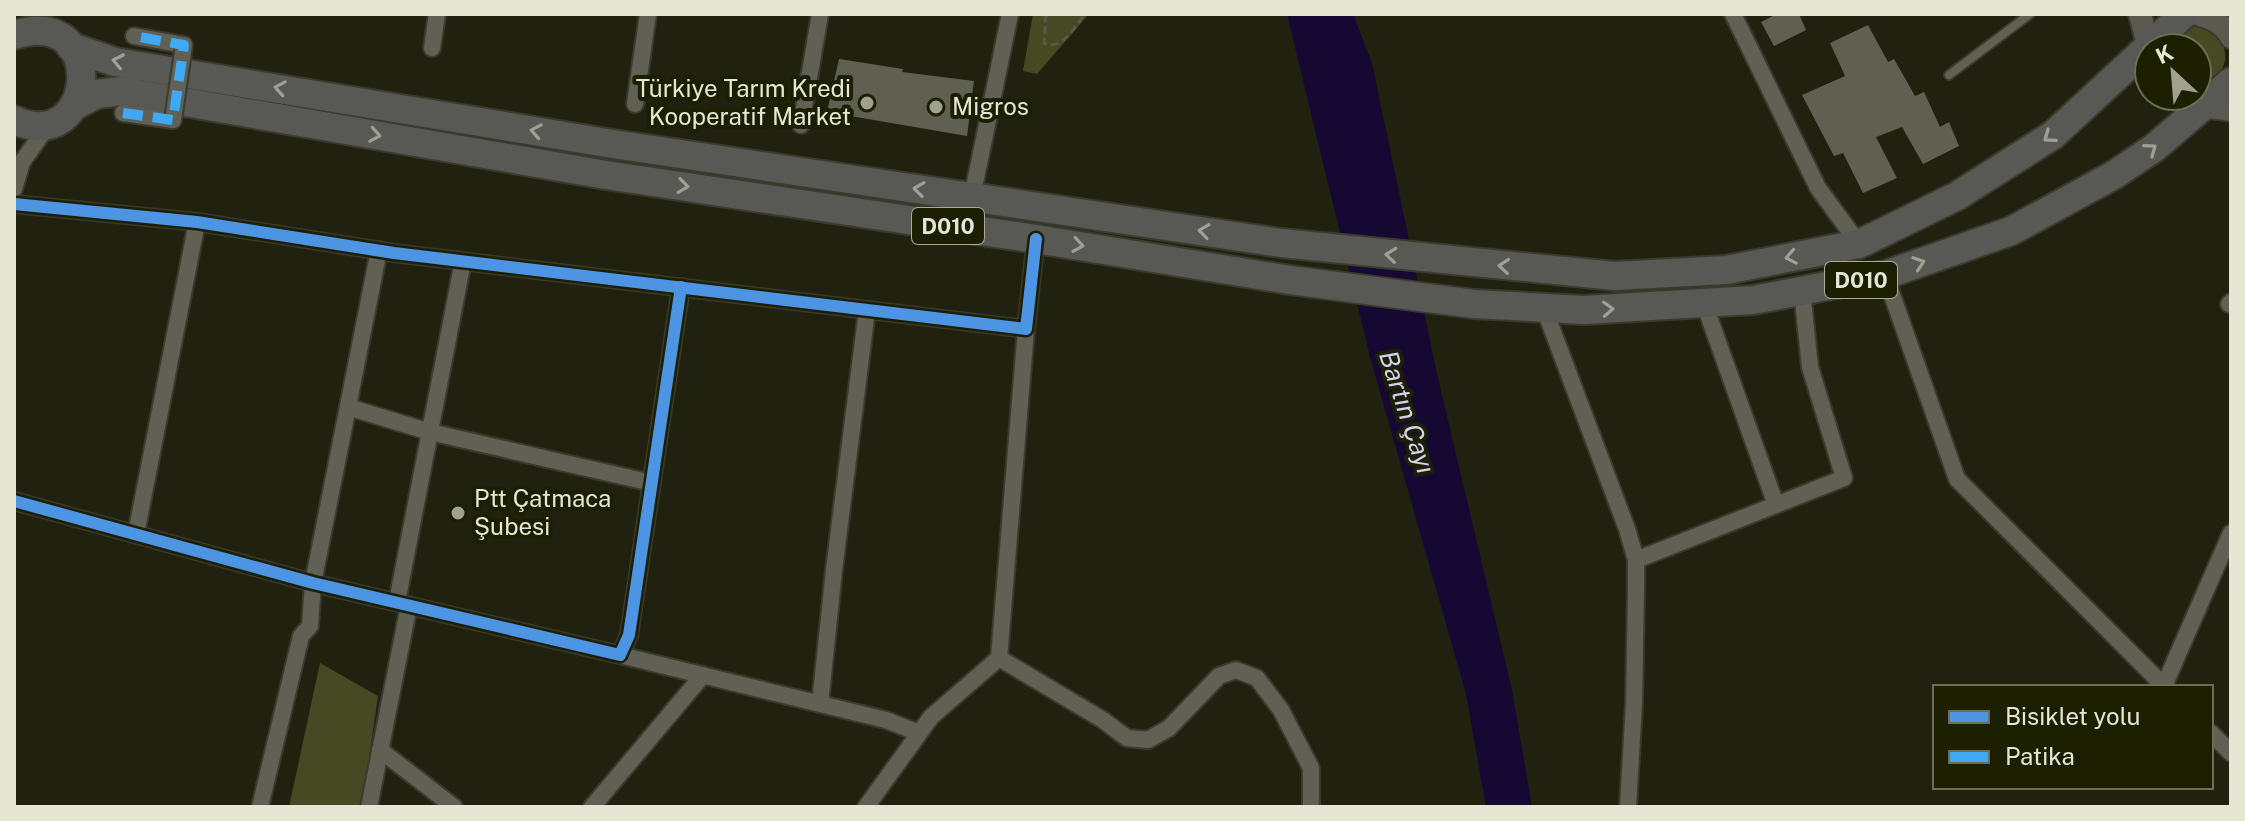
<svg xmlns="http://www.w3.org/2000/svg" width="2245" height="821" font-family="'Public Sans',sans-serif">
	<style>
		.green { fill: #464921 }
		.water { fill: #150832 }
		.building { fill: #5f6051 }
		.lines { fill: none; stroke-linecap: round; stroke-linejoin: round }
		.lane-casing { stroke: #3a3b2e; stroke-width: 12 }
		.street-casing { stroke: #3a3b2e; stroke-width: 20 }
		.secondary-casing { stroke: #3a3b2e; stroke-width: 26 }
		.highway-casing { stroke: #3a3b2e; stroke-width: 32 }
		.path { stroke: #57584b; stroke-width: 3; stroke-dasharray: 8 4; stroke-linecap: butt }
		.lane { stroke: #606154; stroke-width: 8 }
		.street { stroke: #606154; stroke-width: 16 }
		.secondary { stroke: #5a5a51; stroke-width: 22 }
		.highway { stroke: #585854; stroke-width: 28 }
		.street-bridge-casing { stroke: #3a3b2e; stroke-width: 20; stroke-linecap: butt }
		.street-bridge { stroke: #606154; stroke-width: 16 }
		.quiet { stroke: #3fa9f5; stroke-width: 10; stroke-dasharray: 20 10; stroke-linecap: butt }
		.cycleway-casing { stroke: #1d1f01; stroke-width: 17 }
		.cycleway { stroke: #4d94e3; stroke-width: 12 }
		.oneway { stroke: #9ea094 }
		.poi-dot { fill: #a0a28f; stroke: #1d1f01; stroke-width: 3 }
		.labels { text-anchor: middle; stroke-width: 8; stroke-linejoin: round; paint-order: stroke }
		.shield { fill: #1d1f01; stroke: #a9ab95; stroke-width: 2 }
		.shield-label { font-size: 22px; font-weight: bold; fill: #e5e7d4 }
		.poi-label { font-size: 24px; fill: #e5e7d4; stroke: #1d1f01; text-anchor: start }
		.water-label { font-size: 26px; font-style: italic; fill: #d4d1f3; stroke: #1d1f01 }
	</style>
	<rect width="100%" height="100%" fill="#212110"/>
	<g class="green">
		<polygon points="1033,14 1089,14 1037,74 1023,71"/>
		<path d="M 2195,27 C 2234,31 2236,80 2197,84 L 2197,48 L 2170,48 C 2174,37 2184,30 2195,27 Z"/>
		<polygon points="320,663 378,696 362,807 289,807"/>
	</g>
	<polygon class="water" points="1287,14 1353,14 1372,63 1437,374 1512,690 1532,807 1486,807 1466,694 1370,357"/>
	<g class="building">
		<polygon points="1777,14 1799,14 1806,30 1774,46 1761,22"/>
		<polygon points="1868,25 1888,62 1894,59 1915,96 1924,92 1940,127 1949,122 1959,146 1923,164 1902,127 1876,137 1897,178 1863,193 1843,153 1834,156 1802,95 1845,76 1830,43"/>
		<polygon points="839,59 903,69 902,72 974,81 967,136 827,112"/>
	</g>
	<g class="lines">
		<defs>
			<polyline id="lane" points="1949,75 2030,14"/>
			<g id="street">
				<polyline points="1733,14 1818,188 1859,244"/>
				<polyline points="134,36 184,45"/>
				<polyline points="432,48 437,14"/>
				<polyline points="635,104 648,14"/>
				<polyline points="123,113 173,120"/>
				<polyline points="801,125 820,14"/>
				<polyline points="14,189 22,162 49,124"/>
				<polyline points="972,197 1010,14"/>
				<polyline points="14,204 197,222 394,253 1026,329 1036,239"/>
				<polyline points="1885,275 1957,479 2165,687"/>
				<polyline points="1704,303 1776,505"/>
				<polyline points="2229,304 2231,302"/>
				<polyline points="1544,308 1627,529 1636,560 1636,588 1634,703 1628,807"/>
				<polyline points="348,407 430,432 652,483"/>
				<polyline points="14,501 313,583 620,655 629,635 681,287"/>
				<polyline points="136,534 197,222"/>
				<polyline points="1636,560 1844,478 1810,367 1802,291"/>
				<polyline points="397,602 463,261"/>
				<polyline points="620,655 886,720 919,733"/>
				<polyline points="999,658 1103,720 1127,738 1148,740 1169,728 1219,676 1236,670 1257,678 1281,710 1311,768 1311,807"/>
				<polyline points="2164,686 2231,533"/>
				<polyline points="820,704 834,570 867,310"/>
				<polyline points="2211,733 2231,753"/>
				<polyline points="380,750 454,807"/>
				<polyline points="260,807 301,636 310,626 313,583 379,250"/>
				<polyline points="369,807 409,605"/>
				<polyline points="592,807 703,675"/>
				<polyline points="866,807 931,717 999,658 1026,329"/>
			</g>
			<g id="secondary">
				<polyline points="2140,14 2149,49"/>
				<path d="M 2197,14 C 2211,18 2224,23 2231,37"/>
				<polyline points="2185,96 2204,106 2231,110"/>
			</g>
			<g id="highway">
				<path d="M 14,35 C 110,4 97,158 14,120"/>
				<polyline points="71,47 115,62 613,144 1281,243 1615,276 1726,270 1859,244 1957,196 2053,135 2184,14"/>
				<polyline points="74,106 97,94 121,91 606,175 1036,239 1290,280 1474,304 1584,310 1753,300 1885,275 2011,231 2114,175 2154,148 2231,82"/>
			</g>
		</defs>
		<use href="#lane" class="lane-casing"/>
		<use href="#street" class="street-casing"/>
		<use href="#secondary" class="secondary-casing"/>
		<use href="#highway" class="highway-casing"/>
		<path class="path" d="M 1046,14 L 1044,43 C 1063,51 1074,27 1085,14"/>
		<use href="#lane" class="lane"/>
		<use href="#street" class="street"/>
		<use href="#secondary" class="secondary"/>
		<use href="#highway" class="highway"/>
		<defs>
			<polyline id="street-bridge" points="173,120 184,45"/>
		</defs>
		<use href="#street-bridge" class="street-bridge-casing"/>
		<use href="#street-bridge" class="street-bridge"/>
		<polyline class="quiet" points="123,113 173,120 184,45 134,36"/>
		<defs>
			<g id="cycleway">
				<polyline points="14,204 197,222 394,253 1026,329 1036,239"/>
				<polyline points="14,501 313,583 620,655 629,635 681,287"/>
			</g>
		</defs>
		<use href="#cycleway" class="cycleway-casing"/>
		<use href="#cycleway" class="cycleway"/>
	</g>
	<defs><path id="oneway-chevron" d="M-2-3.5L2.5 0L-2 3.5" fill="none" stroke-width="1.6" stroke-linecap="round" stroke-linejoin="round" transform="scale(2)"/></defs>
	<g class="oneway">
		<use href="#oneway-chevron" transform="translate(118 61) rotate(-168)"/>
		<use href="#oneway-chevron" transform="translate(280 88) rotate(-170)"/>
		<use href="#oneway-chevron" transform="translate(536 131) rotate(-170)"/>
		<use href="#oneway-chevron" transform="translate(375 135) rotate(10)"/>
		<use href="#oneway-chevron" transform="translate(2049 137) rotate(144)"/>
		<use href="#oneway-chevron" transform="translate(2151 149) rotate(-36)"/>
		<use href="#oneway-chevron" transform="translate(683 186) rotate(8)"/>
		<use href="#oneway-chevron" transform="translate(919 189) rotate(-172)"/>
		<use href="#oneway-chevron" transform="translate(1204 231) rotate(-172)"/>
		<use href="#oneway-chevron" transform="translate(1078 245) rotate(9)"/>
		<use href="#oneway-chevron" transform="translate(1391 255) rotate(-174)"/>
		<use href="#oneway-chevron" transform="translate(1791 257) rotate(169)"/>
		<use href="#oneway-chevron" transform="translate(1919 263) rotate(-19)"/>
		<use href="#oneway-chevron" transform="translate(1504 266) rotate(-175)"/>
		<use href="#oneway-chevron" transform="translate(1608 309) rotate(-3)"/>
	</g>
	<g class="poi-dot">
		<circle cx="867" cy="103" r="8"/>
		<circle cx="936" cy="107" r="8"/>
		<circle cx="458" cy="513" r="8"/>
	</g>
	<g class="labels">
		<g class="shield">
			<rect x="912" y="208" width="72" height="36" rx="6"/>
			<rect x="1825" y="262" width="72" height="36" rx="6"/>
		</g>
		<g class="shield-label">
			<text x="948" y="234">D010</text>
			<text x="1861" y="288">D010</text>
		</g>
		<g class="poi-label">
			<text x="851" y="97" text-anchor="end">Türkiye Tarım Kredi<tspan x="851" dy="28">Kooperatif Market</tspan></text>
			<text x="952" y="115">Migros</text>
			<text x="474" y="507">Ptt Çatmaca<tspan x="474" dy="28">Şubesi</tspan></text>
		</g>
		<g class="water-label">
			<text transform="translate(1407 412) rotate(72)" y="9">Bartın Çayı</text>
		</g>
	</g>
	<rect width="2245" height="821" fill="none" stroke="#e5e7d4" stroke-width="32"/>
	<rect x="1933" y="685" width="280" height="104" fill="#1d1f01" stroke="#6d6f55" stroke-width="2"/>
	<rect x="1949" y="711" width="40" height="12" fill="#4d94e3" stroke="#6d6f55" stroke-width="2"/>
	<text x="2005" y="725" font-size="24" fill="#e5e7d4">Bisiklet yolu</text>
	<rect x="1949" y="751" width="40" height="12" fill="#3fa9f5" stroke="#6d6f55" stroke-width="2"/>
	<text x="2005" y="765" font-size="24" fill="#e5e7d4">Patika</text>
	<g transform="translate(2173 72) rotate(334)"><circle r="38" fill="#1d1f01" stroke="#6d6f55" stroke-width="2"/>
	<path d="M0-6L14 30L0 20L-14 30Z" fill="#a0a28f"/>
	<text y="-12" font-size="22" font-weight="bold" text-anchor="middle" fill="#e5e7d4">K</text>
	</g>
</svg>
